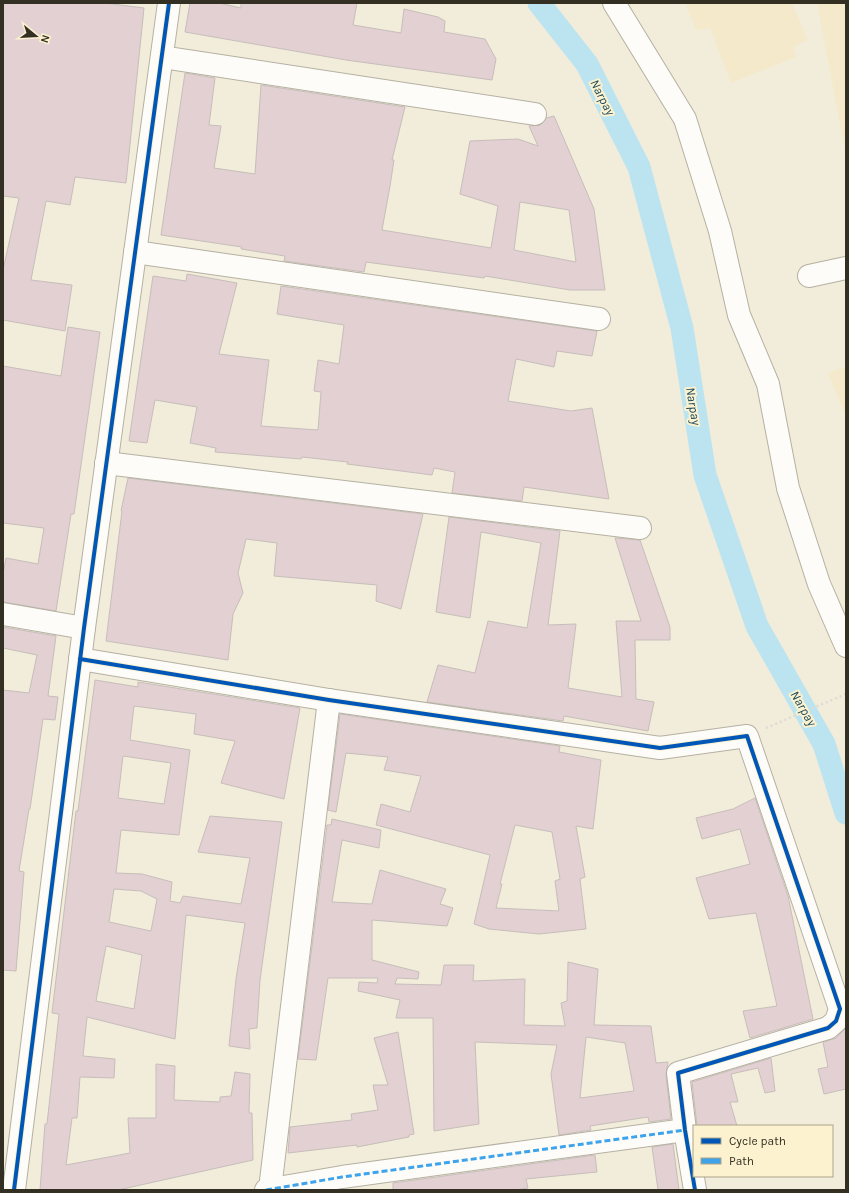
<svg xmlns="http://www.w3.org/2000/svg" width="849" height="1193" font-family="Karla,sans-serif">
	<style>
		.built { fill: #f4eacb }
		.lines { fill: none; stroke-linecap: round; stroke-linejoin: round }
		.canal { stroke: #bbe4f0; stroke-width: 23 }
		.building { fill: #e2d0d3; stroke: #c7beba; fill-rule: evenodd }
		.minor-casing { stroke: #b5b1a2; stroke-width: 24 }
		.path { stroke: #dddbd5; stroke-width: 2.5; stroke-dasharray: 2 3; stroke-linecap: butt }
		.minor { stroke: #fdfcf9; stroke-width: 22 }
		.quiet { stroke: #3ea3ea; stroke-width: 3; stroke-dasharray: 6 3; stroke-linecap: butt }
		.cycleway-casing { stroke: #fcf2cf; stroke-width: 6 }
		.cycleway { stroke: #0057b8; stroke-width: 4 }
		.labels { text-anchor: middle; stroke-width: 4; stroke-linejoin: round; paint-order: stroke }
		.water-label { font-size: 13px; font-style: italic; fill: #1c4b5d; stroke: #fcf2cf }
	</style>
	<rect width="100%" height="100%" fill="#f2ecda"/>
	<g class="built">
		<polygon points="685,3 792,3 808,40 793,47 796,57 731,83 710,28 696,30"/>
		<polygon points="817,3 846,3 846,150 845,150"/>
		<polygon points="846,366 846,411 844,412 828,373"/>
	</g>
	<g class="lines">
		<polyline class="canal" points="539,3 587,64 639,167 682,328 705,475 757,626 824,744 846,813"/>
	</g>
	<g class="building">
		<polygon points="3,3 105,3 144,8 126,183 75,177 70,205 46,201 31,280 72,285 65,331 3,320 3,270 19,198 3,196"/>
		<polygon points="190,3 219,3 241,8 241,3 357,3 353,25 401,33 404,9 438,17 445,21 444,32 485,39 496,59 492,80 346,60 185,32"/>
		<path d="M 185,73 L 215,78 L 209,125 L 221,126 L 214,168 L 255,174 L 261,85 L 405,107 L 392,160 L 394,160 L 390,186 L 382,230 L 491,248 L 498,206 L 460,194 L 470,141 L 518,139 L 538,146 L 529,126 L 540,125 L 546,118 L 554,116 L 594,209 L 605,290 L 570,290 L 485,276 L 484,278 L 366,262 L 364,272 L 284,261 L 285,256 L 241,249 L 242,247 L 161,235 ZM 520,202 L 569,210 L 576,262 L 514,250 Z"/>
		<polygon points="187,274 237,283 219,354 269,360 261,426 318,430 321,392 314,391 318,360 339,364 344,325 277,314 281,286 597,331 592,356 557,351 554,367 516,359 508,401 571,411 592,408 609,499 524,487 522,501 452,493 455,472 434,468 432,475 347,464 348,462 302,457 301,459 215,452 216,448 190,443 197,407 155,400 147,443 129,441 153,276 186,281"/>
		<polygon points="68,327 100,332 74,514 71,514 56,611 3,602 3,574 6,558 38,564 44,528 3,523 3,366 61,376"/>
		<polygon points="128,478 423,514 401,609 376,601 377,585 274,576 277,543 246,539 238,573 243,593 233,614 228,660 106,641 122,511 121,511"/>
		<polygon points="449,517 560,531 548,625 576,624 568,688 622,697 616,621 641,621 615,538 640,540 670,627 670,640 635,640 636,699 654,702 648,731 564,716 563,721 427,702 438,665 475,673 488,621 527,628 541,543 481,532 470,618 436,612"/>
		<polygon points="3,627 56,636 48,696 58,697 55,720 43,719 30,809 29,809 19,871 24,872 16,971 3,970 3,690 29,693 37,655 3,648"/>
		<path d="M 95,680 L 138,687 L 138,682 L 300,708 L 284,799 L 221,783 L 235,741 L 194,734 L 196,714 L 134,706 L 130,740 L 190,750 L 179,835 L 121,830 L 116,873 L 142,874 L 172,882 L 170,901 L 180,903 L 183,896 L 241,904 L 250,858 L 198,852 L 210,816 L 282,822 L 260,980 L 257,1028 L 249,1029 L 250,1049 L 229,1046 L 236,979 L 245,923 L 186,915 L 175,1039 L 87,1017 L 83,1056 L 115,1059 L 114,1078 L 80,1077 L 77,1118 L 72,1118 L 66,1165 L 130,1153 L 128,1118 L 156,1118 L 156,1064 L 175,1066 L 174,1100 L 220,1102 L 220,1097 L 231,1096 L 235,1072 L 250,1074 L 249,1113 L 252,1113 L 253,1160 L 118,1190 L 40,1190 L 45,1124 L 47,1124 L 59,1014 L 52,1013 L 76,811 L 78,811 ZM 123,756 L 171,763 L 164,804 L 118,798 ZM 114,889 L 141,891 L 157,899 L 151,931 L 109,922 ZM 106,946 L 142,955 L 134,1009 L 96,1001 Z"/>
		<path d="M 340,714 L 560,746 L 559,752 L 601,760 L 593,829 L 576,826 L 585,877 L 580,879 L 586,929 L 539,934 L 489,929 L 474,924 L 490,855 L 376,825 L 381,804 L 410,812 L 421,776 L 384,770 L 388,757 L 346,753 L 336,812 L 328,810 ZM 515,825 L 552,832 L 560,879 L 555,881 L 559,911 L 496,908 L 502,884 L 500,884 Z"/>
		<polygon points="755,798 788,896 813,1019 750,1038 743,1011 777,1006 756,913 709,919 696,878 750,864 740,829 702,839 696,818 733,809"/>
		<path d="M 332,819 L 381,830 L 379,848 L 342,840 L 332,902 L 372,904 L 380,870 L 446,889 L 440,904 L 453,908 L 447,926 L 372,920 L 372,960 L 419,972 L 418,979 L 397,978 L 395,984 L 441,985 L 444,965 L 474,965 L 473,981 L 525,979 L 524,1025 L 565,1026 L 561,1003 L 567,1001 L 568,962 L 598,969 L 594,1025 L 651,1026 L 656,1063 L 668,1062 L 666,1075 L 671,1119 L 649,1122 L 648,1117 L 590,1126 L 591,1130 L 559,1135 L 551,1074 L 557,1045 L 475,1042 L 479,1124 L 434,1131 L 433,1018 L 396,1018 L 400,1000 L 358,991 L 359,982 L 377,983 L 378,978 L 328,978 L 316,1060 L 298,1059 L 327,825 L 331,825 ZM 586,1037 L 625,1043 L 634,1091 L 580,1098 Z"/>
		<polygon points="846,1028 846,1089 824,1094 818,1069 828,1067 823,1042 836,1038"/>
		<polygon points="398,1032 414,1134 409,1135 409,1137 357,1147 357,1145 288,1153 290,1127 352,1120 351,1114 378,1110 373,1085 388,1085 374,1038"/>
		<polygon points="771,1058 775,1091 765,1093 758,1068 731,1074 738,1102 730,1102 737,1126 697,1126 692,1082"/>
		<polygon points="673,1144 679,1190 658,1190 652,1147"/>
		<polygon points="595,1155 597,1172 526,1179 528,1188 516,1190 393,1190 393,1183"/>
	</g>
	<g class="lines">
		<defs>
			<g id="minor">
				<polyline points="614,3 685,119 720,231 739,315 768,384 788,488 819,584 846,646"/>
				<polyline points="162,57 535,114"/>
				<polyline points="135,252 599,319"/>
				<polyline points="809,276 846,268"/>
				<polyline points="106,463 640,528"/>
				<polyline points="3,614 84,628"/>
				<polyline points="80,659 329,700 660,748 747,736 840,1009 836,1021 828,1028 678,1073 685,1130 695,1190"/>
				<polyline points="270,1189 329,700"/>
				<polyline points="14,1190 84,628 169,3"/>
				<polyline points="266,1190 342,1177 685,1130"/>
			</g>
		</defs>
		<use href="#minor" class="minor-casing"/>
		<polyline class="path" points="766,728 846,694"/>
		<use href="#minor" class="minor"/>
		<polyline class="quiet" points="266,1190 342,1177 685,1130"/>
		<defs>
			<g id="cycleway">
				<polyline points="80,659 329,700 660,748 747,736 840,1009 836,1021 828,1028 678,1073 685,1130 695,1190"/>
				<polyline points="14,1190 84,628 169,3"/>
			</g>
		</defs>
		<use href="#cycleway" class="cycleway-casing"/>
		<use href="#cycleway" class="cycleway"/>
	</g>
	<g class="labels">
		<g class="water-label">
			<text transform="translate(603 97) rotate(63)" y="5">Narpay</text>
			<text transform="translate(694 406) rotate(81)" y="5">Narpay</text>
			<text transform="translate(804 708) rotate(60)" y="5">Narpay</text>
		</g>
	</g>
	<rect width="849" height="1193" fill="none" stroke="#332f22" stroke-width="8"/>
	<rect x="693" y="1125" width="140" height="52" fill="#fcf2cf" stroke="#aca48a"/>
	<rect x="701" y="1138" width="20" height="6" fill="#0057b8" stroke="#aca48a"/>
	<text x="729" y="1145" font-size="12" fill="#332f22">Cycle path</text>
	<rect x="701" y="1158" width="20" height="6" fill="#3ea3ea" stroke="#aca48a"/>
	<text x="729" y="1165" font-size="12" fill="#332f22">Path</text>
	<g transform="translate(36 36) rotate(108)" stroke="#fcf2cf" stroke-width="3" paint-order="stroke">
	<path d="M0-3L7 15L0 10L-7 15Z" fill="#332f22"/>
	<text y="-6" font-size="11" font-weight="bold" text-anchor="middle" fill="#332f22">N</text>
	</g>
</svg>
